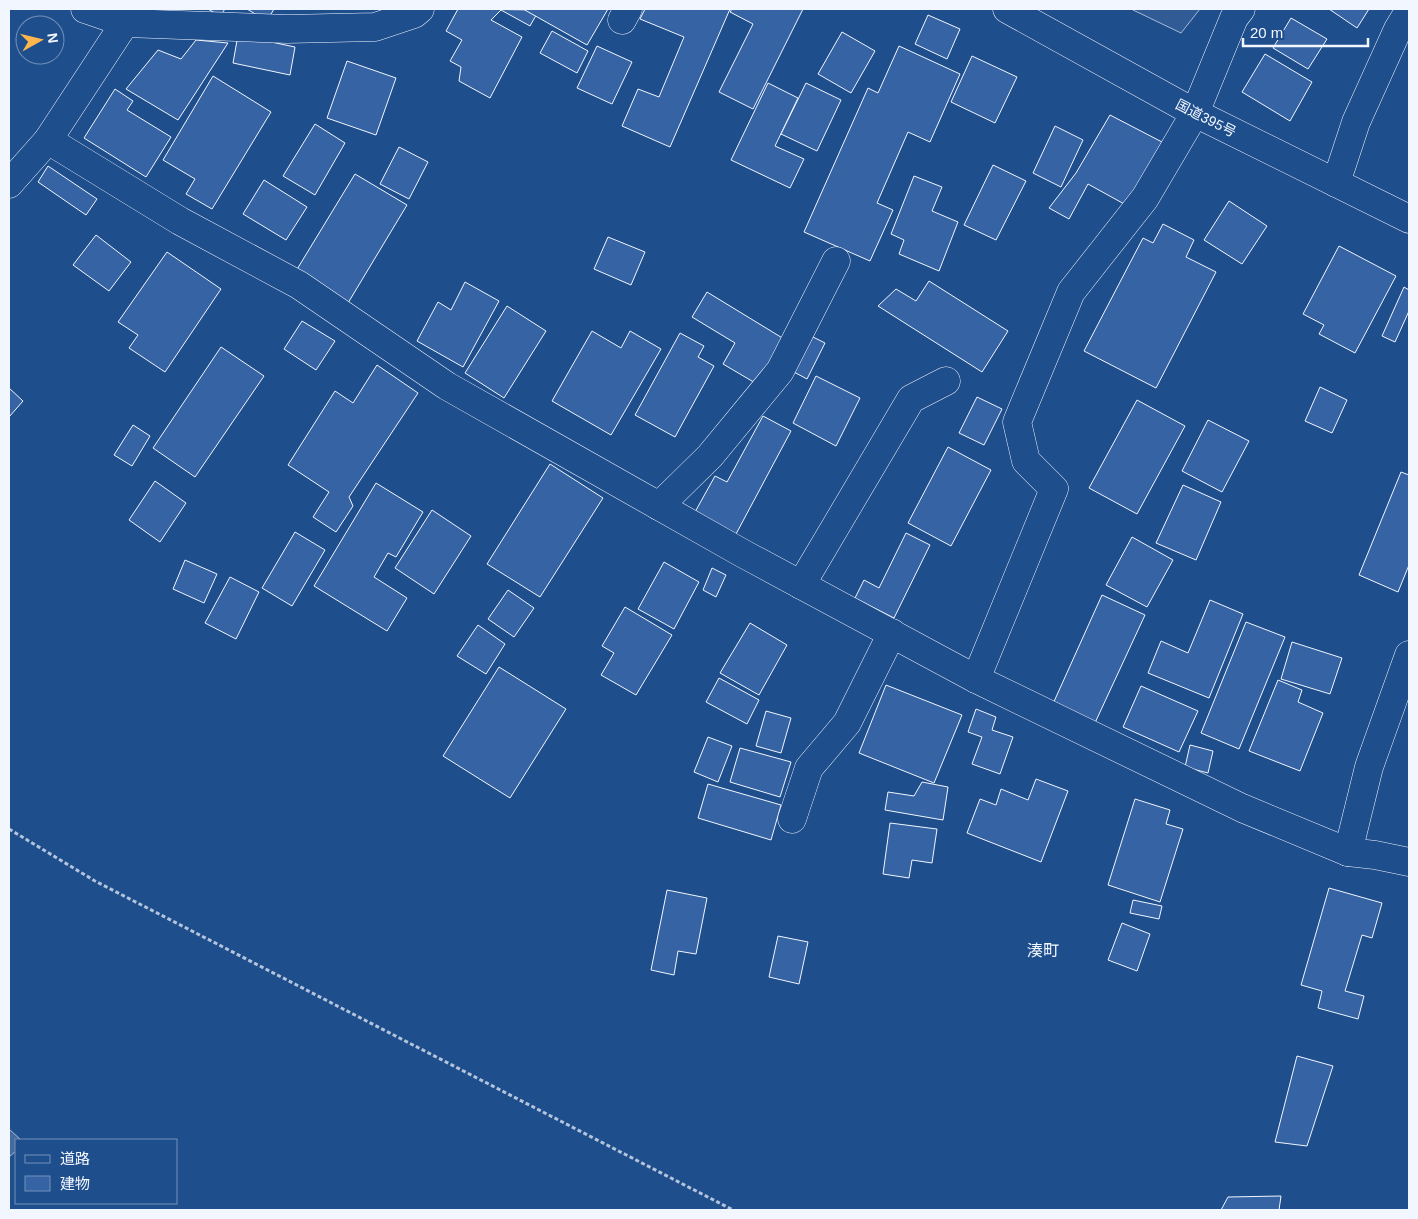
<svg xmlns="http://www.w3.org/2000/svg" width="1418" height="1219" font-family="Arial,'Noto Sans JP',sans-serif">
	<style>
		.built { fill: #305b95; stroke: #a8bbd7 }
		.water { fill: #446ba0; stroke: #a8bbd7 }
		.building { fill: #3563a3; stroke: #f2f6ff }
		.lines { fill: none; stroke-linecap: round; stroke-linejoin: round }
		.minor-casing { stroke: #f2f6ff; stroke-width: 29 }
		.trunk-casing { stroke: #f2f6ff; stroke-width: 29 }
		.path { stroke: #b3c4dc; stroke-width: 3; stroke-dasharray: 4 2.5; stroke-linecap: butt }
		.minor { stroke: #1f4e8c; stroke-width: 28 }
		.trunk { stroke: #1f4e8c; stroke-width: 28 }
		.labels { text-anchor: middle; stroke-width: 4; stroke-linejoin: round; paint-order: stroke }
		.street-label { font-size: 14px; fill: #f2f6ff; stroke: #1f4e8c }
		.quarter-label { font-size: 16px; fill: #f2f6ff; stroke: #1f4e8c }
	</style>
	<rect width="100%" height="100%" fill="#1f4e8c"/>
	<polygon class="built" points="1131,9 1200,9 1181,33"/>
	<polygon class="water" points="9,1129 21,1140 16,1140 16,1151 9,1157"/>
	<g class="building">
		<polygon points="208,9 225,9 220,16"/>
		<polygon points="247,9 274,9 267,21"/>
		<polygon points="458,9 539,10 530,26 501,10 491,20 522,37 490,98 459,81 461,67 450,61 462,40 446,31"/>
		<polygon points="523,9 608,9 587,45"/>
		<polygon points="645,9 730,9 670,147 622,126 638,89 659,97 684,37 640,19"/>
		<polygon points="732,9 803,9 753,109 719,92 753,24 730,12"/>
		<polygon points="1329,9 1369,9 1357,28"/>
		<polygon points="928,15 960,29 947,59 915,44"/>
		<polygon points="1291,18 1327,39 1308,69 1273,48"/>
		<polygon points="552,31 588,51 577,73 540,53"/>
		<polygon points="842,32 875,51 851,93 818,74"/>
		<polygon points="238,35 295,47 290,75 233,63"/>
		<polygon points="196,40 228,43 178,120 126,89 158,50 181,59"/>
		<polygon points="597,46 632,62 612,104 577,88"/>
		<polygon points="899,46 960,74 930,142 908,132 877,203 893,210 870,261 804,232 868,88 878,93"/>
		<polygon points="1265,54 1312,82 1290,121 1242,92"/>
		<polygon points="972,56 1017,77 995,123 951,102"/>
		<polygon points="347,61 396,78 376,135 327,118"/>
		<polygon points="213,76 271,112 212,209 186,194 195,179 163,160"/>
		<polygon points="768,83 798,98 775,146 804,159 790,188 731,160"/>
		<polygon points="806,83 841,100 817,151 781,134"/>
		<polygon points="115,89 133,101 127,110 171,137 146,177 84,138"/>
		<polygon points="1110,115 1162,142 1126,205 1088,184 1069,219 1049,208 1076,173"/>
		<polygon points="315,124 345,143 315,195 283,176"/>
		<polygon points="1055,126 1083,140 1061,187 1033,173"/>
		<polygon points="399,147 428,162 409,199 380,184"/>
		<polygon points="993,165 1026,181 996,240 964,225"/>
		<polygon points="48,166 97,199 86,215 38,182"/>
		<polygon points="355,174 407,205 348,303 296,271"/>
		<polygon points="914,176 942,187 932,211 958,222 939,271 899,254 904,240 891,234"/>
		<polygon points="264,180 307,207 286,240 243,214"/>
		<polygon points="1229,201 1267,226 1242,264 1204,240"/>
		<polygon points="1163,224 1194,240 1186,257 1216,272 1156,388 1084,351 1143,238 1153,243"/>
		<polygon points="96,235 131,262 109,291 73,265"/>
		<polygon points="608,237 645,252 631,285 594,269"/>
		<polygon points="1339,246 1396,276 1355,353 1319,334 1324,325 1303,314"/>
		<polygon points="167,252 221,289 165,372 129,348 138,335 118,322"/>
		<polygon points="929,281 1008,331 982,372 878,306 896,289 916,301"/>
		<polygon points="465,282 499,301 463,367 417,341 438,302 451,310"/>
		<polygon points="1404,287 1409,290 1409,311 1395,342 1382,336"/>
		<polygon points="707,292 784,339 757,384 723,364 735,343 692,317"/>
		<polygon points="507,306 546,331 504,398 465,373"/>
		<polygon points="302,321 335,341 316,370 284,349"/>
		<polygon points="592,331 621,348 630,331 661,349 611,435 552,401"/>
		<polygon points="680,333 704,346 698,357 714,366 675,437 635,415"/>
		<polygon points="809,335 825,343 807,379 792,371"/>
		<polygon points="221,347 264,376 195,477 153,448"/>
		<polygon points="377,365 418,393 349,497 353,506 336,532 313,517 329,492 288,465 335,391 353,403"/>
		<polygon points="816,376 860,398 836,446 793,423"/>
		<polygon points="1320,387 1347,400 1332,433 1305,421"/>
		<polygon points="9,388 23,401 9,417"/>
		<polygon points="977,397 1002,409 984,445 959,433"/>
		<polygon points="1137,400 1185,426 1137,514 1089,488"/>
		<polygon points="763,416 791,431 736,534 695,512 715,476 727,482"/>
		<polygon points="1208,420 1249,441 1222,492 1182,471"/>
		<polygon points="133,425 150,436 132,466 114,455"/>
		<polygon points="948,447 991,470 951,546 908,523"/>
		<polygon points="550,464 603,498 540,597 487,564"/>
		<polygon points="1401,472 1409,475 1409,565 1398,592 1359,575"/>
		<polygon points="155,481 186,503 160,542 129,520"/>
		<polygon points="376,483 423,512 396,557 388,553 374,577 407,598 387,631 314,586"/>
		<polygon points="1183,485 1221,502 1196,560 1156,543"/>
		<polygon points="432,510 471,536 434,594 395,568"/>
		<polygon points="295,532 325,550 292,606 262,588"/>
		<polygon points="906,533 930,545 894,618 855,598 864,580 879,588"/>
		<polygon points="1132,537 1173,560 1147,607 1106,585"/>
		<polygon points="185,560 217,574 204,603 173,589"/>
		<polygon points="664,562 699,582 674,629 638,609"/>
		<polygon points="712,568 726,575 716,597 703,590"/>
		<polygon points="230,577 259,592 236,639 205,623"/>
		<polygon points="508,590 534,608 514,637 488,619"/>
		<polygon points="1102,595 1145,615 1094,725 1052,706"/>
		<polygon points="1210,600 1243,614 1209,698 1148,673 1161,641 1188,653"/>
		<polygon points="625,607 672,635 636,695 601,675 614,653 602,646"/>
		<polygon points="1246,622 1285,637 1239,749 1201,733"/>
		<polygon points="750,623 787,645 759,695 720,673"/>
		<polygon points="478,625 505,644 486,674 457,656"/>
		<polygon points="1292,642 1342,658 1330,694 1281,679"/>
		<polygon points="499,667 566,709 510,798 443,756"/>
		<polygon points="719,678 759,700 747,724 706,702"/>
		<polygon points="1278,680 1302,690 1298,702 1323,713 1300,771 1249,751"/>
		<polygon points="886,685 962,715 934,783 859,753"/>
		<polygon points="1141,686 1198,711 1179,752 1123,727"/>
		<polygon points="976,709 996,717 992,730 1013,737 1000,774 972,764 982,737 968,732"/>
		<polygon points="766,711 791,718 781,753 756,746"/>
		<polygon points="708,737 732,746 718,782 694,772"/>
		<polygon points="1190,745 1213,751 1208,773 1185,767"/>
		<polygon points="740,748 791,762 780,797 730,782"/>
		<polygon points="1036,779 1068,791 1041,862 967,833 980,799 996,805 1001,789 1028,800"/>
		<polygon points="922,782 948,787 943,820 885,810 888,792 914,796"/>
		<polygon points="708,784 781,805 771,840 698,818"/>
		<polygon points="1135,799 1170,810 1166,824 1183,829 1160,902 1108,885"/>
		<polygon points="890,823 937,829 932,863 912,860 909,878 883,874"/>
		<polygon points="1329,888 1382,903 1372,938 1362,935 1345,991 1364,996 1358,1019 1318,1008 1322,991 1301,985"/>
		<polygon points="667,890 707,898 696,954 678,951 674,975 651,970"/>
		<polygon points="1133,900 1162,906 1159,919 1130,913"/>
		<polygon points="1122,923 1150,934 1137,971 1108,960"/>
		<polygon points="778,936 808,942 799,984 769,977"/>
		<polygon points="1297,1056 1333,1066 1307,1146 1275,1142"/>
		<polygon points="1281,1196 1279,1210 1221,1210 1228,1197"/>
	</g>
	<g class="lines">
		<defs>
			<g id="minor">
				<polyline points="85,9 126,23 287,29 375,27 414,14 420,9"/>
				<polyline points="622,20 628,9"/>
				<polyline points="48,140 180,221 299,285 447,386 742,553 976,679 1242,808 1348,852 1375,855 1409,862"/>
				<polyline points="1336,183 1356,122 1398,29 1409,11"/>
				<polyline points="9,184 48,140 134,9"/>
				<polyline points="659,506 710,456 780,371 836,261"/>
				<polyline points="801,585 911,399 946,381"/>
				<polyline points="976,679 1054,489 1026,461 1017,422 1071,292 1145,198 1195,113 1234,18 1241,9"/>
				<polyline points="792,819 809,768 847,723 892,633"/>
				<polyline points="1348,852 1369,767 1409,655"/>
			</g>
			<polyline id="trunk" points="1007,9 1195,113 1409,219"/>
		</defs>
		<use href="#minor" class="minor-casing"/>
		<use href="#trunk" class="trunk-casing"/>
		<polyline class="path" points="9,829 95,881 733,1210"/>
		<use href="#minor" class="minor"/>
		<use href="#trunk" class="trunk"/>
	</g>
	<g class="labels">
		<g class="street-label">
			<text transform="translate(1206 118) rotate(27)" y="5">国道395号</text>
		</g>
		<g class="quarter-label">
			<text x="1043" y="956">湊町</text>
		</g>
	</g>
	<rect width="1418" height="1219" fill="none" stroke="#f2f6ff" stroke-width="20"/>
	<rect x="15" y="1139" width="162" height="65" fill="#1f4e8c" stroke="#7391ba"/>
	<rect x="25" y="1155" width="25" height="8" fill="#1f4e8c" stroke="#7391ba"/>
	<text x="60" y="1164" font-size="15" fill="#f2f6ff">道路</text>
	<rect x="25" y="1176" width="25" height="15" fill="#3563a3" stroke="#7391ba"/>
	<text x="60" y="1189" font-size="15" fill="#f2f6ff">建物</text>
	<g transform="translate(40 40) rotate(82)"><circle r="24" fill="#1f4e8c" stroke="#7391ba"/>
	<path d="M0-4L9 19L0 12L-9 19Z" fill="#ffb74d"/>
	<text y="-8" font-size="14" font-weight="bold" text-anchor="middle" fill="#f2f6ff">N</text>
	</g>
	<path d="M1243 38v8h125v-8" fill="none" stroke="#f2f6ff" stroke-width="2.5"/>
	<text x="1250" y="38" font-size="15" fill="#f2f6ff" stroke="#1f4e8c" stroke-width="4" paint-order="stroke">20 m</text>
</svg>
